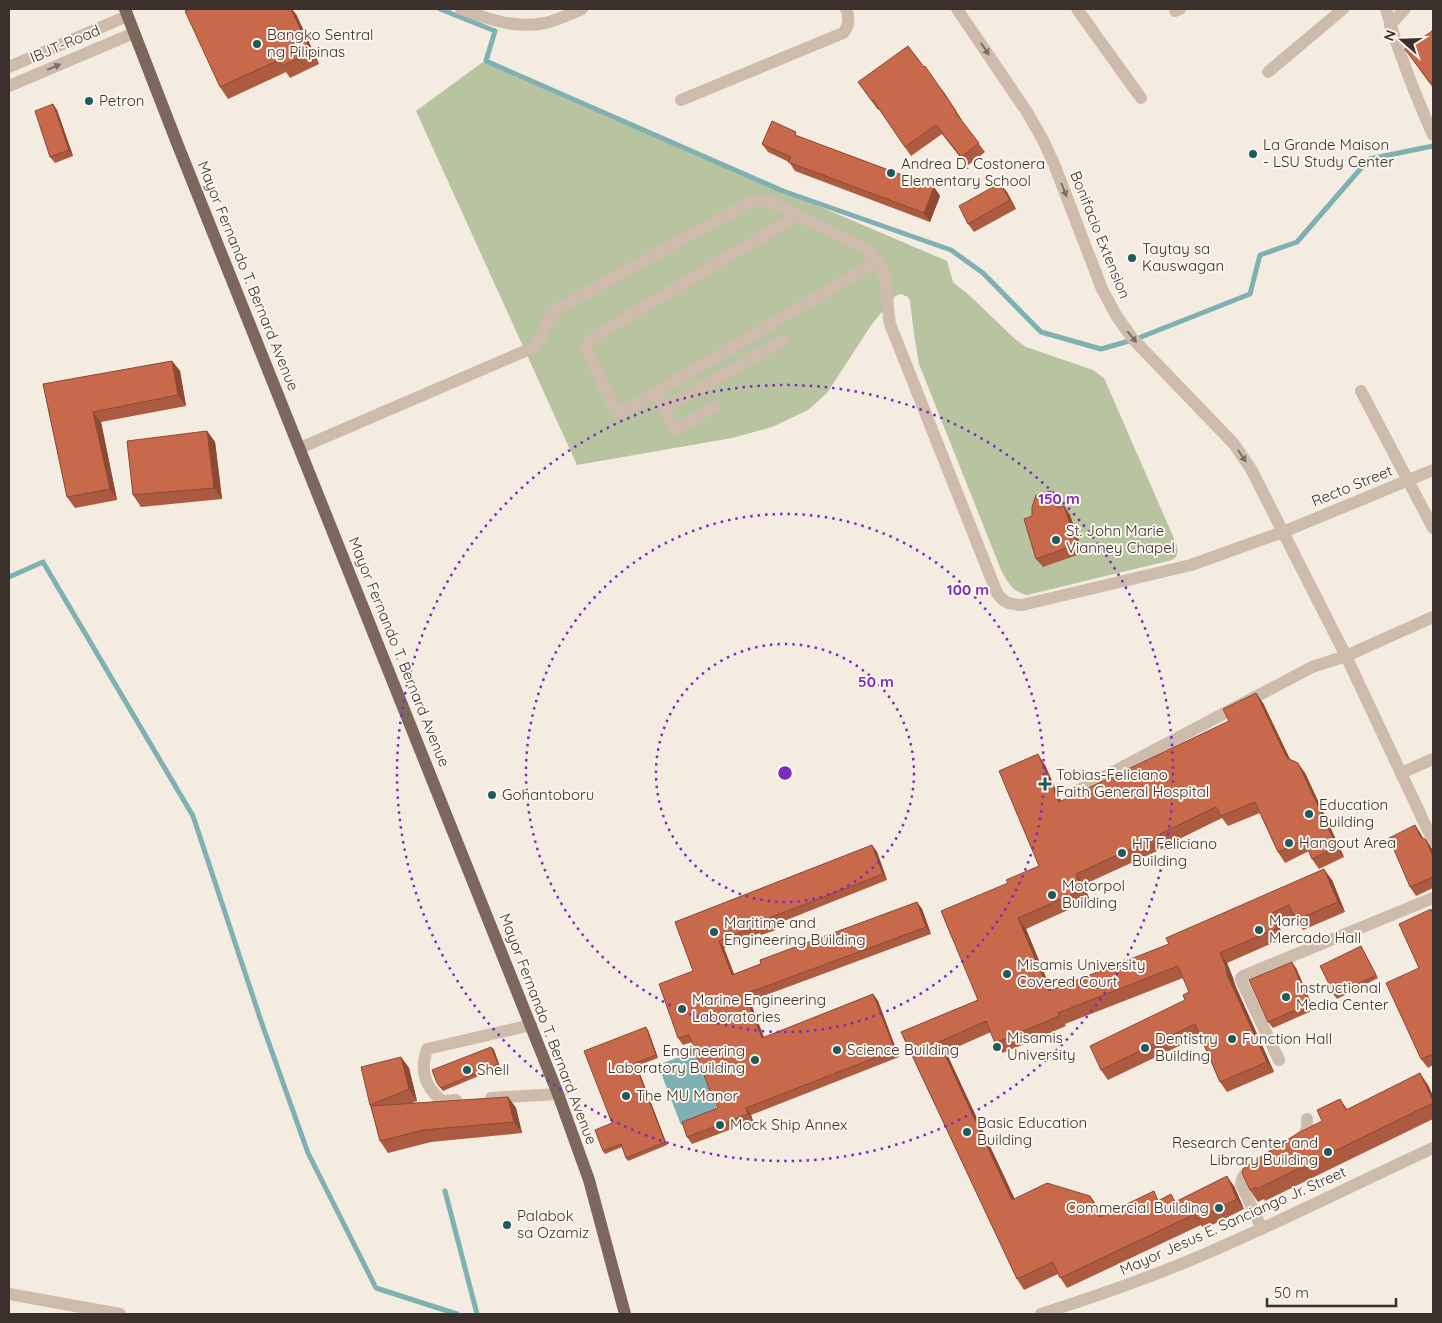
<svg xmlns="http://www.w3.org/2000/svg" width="1442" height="1323" font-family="Quicksand,sans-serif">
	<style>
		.green { fill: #b8c4a0 }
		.water { fill: #7fb0b2 }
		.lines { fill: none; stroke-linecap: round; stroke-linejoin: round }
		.stream { stroke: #7fb0b2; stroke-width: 5 }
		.minor { stroke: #cdbbac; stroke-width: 12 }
		.major { stroke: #7d675c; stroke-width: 12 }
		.wall { fill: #ac5a40 }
		.shaded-wall { fill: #8c4a34 }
		.building { fill: #c8694b; stroke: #8c4a34 }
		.oneway { fill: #7d6f65 }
		.ring { fill: none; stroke: #7b2cbf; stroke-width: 2.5; stroke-dasharray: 2.5 5 }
		.poi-dot { fill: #1f5a5e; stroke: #fbf5ee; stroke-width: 2 }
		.labels { text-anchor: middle; stroke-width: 4; stroke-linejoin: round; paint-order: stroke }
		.poi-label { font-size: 15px; fill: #3b302b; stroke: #fbf5ee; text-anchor: start }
		.street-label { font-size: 15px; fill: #3b302b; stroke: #fbf5ee }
		.centre { fill: #7b2cbf; stroke: #fbf5ee; stroke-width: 2.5 }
		.ring-label { font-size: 15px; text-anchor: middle; font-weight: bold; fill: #7b2cbf; stroke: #fbf5ee; stroke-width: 4; stroke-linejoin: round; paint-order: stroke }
	</style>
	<rect width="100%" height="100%" fill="#f4ebe1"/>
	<path class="green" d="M 483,62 L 947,261 L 953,282 L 971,297 L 1015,339 L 1026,347 L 1093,370 L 1104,378 L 1176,543 C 1178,550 1179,556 1172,560 L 1027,595 C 1013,593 1007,581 1001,570 L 919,364 L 914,334 L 910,301 L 908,297 L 901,294 L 895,296 L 872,324 L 827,393 L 808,410 L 772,427 L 732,438 L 577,465 L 416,111 Z"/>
	<polygon class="water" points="695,1051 718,1111 681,1125 658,1065"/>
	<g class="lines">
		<g class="stream">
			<polyline points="440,9 495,31 486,61 783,191 951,250 983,273 1041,332 1101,349 1129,341"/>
			<polyline points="1141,337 1250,294 1260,255 1297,242 1369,159 1433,146"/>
			<polyline points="9,577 43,562 193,816 261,1021 308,1153 376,1288 457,1314"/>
			<polyline points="445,1191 477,1314"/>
		</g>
		<g class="minor">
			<path d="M 461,9 C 487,19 516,29 545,23 C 558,20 570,14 582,9"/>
			<polyline points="957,9 1027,112 1043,140 1054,164 1102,289 1116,315 1132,338 1234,444 1251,469 1346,656 1433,841"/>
			<polyline points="1077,9 1141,98"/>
			<path d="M 1386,9 C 1398,52 1415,94 1433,135"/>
			<polyline points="1175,11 1180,9"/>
			<polyline points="1390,25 1405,9"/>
			<polyline points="9,67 127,16"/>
			<polyline points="1268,72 1343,9"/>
			<polyline points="9,86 134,33"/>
			<path d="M 681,100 L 843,33 C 849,26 850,18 846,9"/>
			<path d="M 798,215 L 592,338 C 589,342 586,344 586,349 L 615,410 L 620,413 L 626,410 L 878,261"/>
			<polyline points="1361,391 1433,528"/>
			<polyline points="661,401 673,427 676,429 714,407"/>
			<polyline points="665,408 784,340"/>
			<path d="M 300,448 L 532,348 C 546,338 544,319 557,309 L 750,202 C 757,199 763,200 770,202 L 865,248 C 894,273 884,291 890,324 L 997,593 C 1005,604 1009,604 1022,605 L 1191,565 L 1283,532 L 1433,470"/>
			<polyline points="1401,773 1433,759"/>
			<polyline points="1077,791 1312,667 1346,656 1433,617"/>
			<polyline points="1279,1060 1242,982 1241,978 1243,976 1433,898"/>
			<polyline points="491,1098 558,1094"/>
			<path d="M 456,1100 L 442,1101 C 424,1086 420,1071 427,1049 L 531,1025"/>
			<path d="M 1298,1141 C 1306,1135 1308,1129 1307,1119"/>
			<path d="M 1257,1166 C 1249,1170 1242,1174 1241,1184 L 1262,1229"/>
			<polyline points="9,1294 120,1314"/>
			<path d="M 1041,1314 C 1097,1296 1152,1277 1205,1254 C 1282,1221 1357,1183 1433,1148"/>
		</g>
		<polyline class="major" points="125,9 177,143 558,1094 589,1180 625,1314"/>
	</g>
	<g class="wall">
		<polygon points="296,14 319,64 290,78 286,72 228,99 220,87"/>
		<polygon points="1433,29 1433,88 1405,49 1431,32"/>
		<polygon points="924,67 944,92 962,120 961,120 985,152 967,166 942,134 911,156 879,109 878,110 858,82"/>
		<polygon points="53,104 57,110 73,156 55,163 50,157"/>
		<polygon points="800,137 934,187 940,196 930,222 795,171 789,162 768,152 762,144"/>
		<polygon points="1007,192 1016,209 974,232 968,224"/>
		<polygon points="172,361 180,371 186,406 101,422 117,500 75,508 67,497 43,384"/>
		<polygon points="207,431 215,442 222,499 141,507 133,495"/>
		<polygon points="1057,500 1059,507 1064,506 1070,515 1083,553 1043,567 1036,559 1032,516"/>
		<polygon points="1256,693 1263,703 1290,759 1305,773 1344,857 1319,869 1312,859 1309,851 1285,863 1278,852 1260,813 1228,826 1222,818 1167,845 1168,846 1083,885 1090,900 1026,929 1051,990 1332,880 1345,912 1303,930 1294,916 1278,924 1284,938 1227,963 1233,978 1235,985 1274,1072 1227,1092 1220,1082 1200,1036 1108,1080 1101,1070 1185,1000 1189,992 1183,978 1065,1024 1066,1026 1003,1053 995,1043 991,1032 946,1052 1014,1199 1090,1196 1098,1207 1102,1216 1160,1200 1176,1202 1234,1186 1244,1209 1204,1229 1201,1225 1067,1288 1058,1274 1024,1290 1017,1279 901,1032 978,1000 1008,883 1039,866 1045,765 1061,801 1229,721"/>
		<polygon points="1415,825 1423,838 1426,840 1432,849 1433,852 1433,888 1416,896 1410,887"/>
		<polygon points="872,845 877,852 887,880 774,925 776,930 761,935 760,933 724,948 734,974 917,902 922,909 931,934 750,1001 764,1038 873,994 878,1001 899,1057 751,1115 753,1121 692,1144 687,1137 718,1108 692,1042 683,1045 678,1038 693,971 675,922"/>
		<polygon points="1433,913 1433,1065 1428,1068 1421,1059 1419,968"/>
		<polygon points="1361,946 1378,978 1337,999 1335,996"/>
		<polygon points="1296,968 1314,1010 1273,1028 1268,1022"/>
		<polygon points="648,1030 658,1058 637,1066 667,1145 628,1161 626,1158 622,1147 605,1154 603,1151 612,1123"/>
		<polygon points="491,1047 494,1050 500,1067 443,1091 439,1086 437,1083"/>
		<polygon points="401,1057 409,1068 417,1101 412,1103 508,1097 516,1108 522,1133 431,1142 388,1153 380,1141 370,1105"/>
		<polygon points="1428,1085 1433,1096 1433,1119 1265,1201 1264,1199 1258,1202 1250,1190 1322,1121 1340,1099 1347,1109"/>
	</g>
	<g class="shaded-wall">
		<polygon points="291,9 292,9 296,14 319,64 311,52"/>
		<polygon points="53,104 57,110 73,156 69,150"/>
		<polygon points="1000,183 1007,192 1016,209 1010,200"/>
		<polygon points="934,187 940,196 930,222 924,213"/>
		<polygon points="172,361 180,371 186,406 178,395"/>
		<polygon points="93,412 101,422 117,500 110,489"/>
		<polygon points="207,431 215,442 222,499 214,488"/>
		<polygon points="1051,491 1057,500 1058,506 1064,517 1053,499"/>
		<polygon points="1064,506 1070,515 1083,553 1077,544"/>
		<polygon points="1256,693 1263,703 1294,768 1287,758"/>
		<polygon points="1038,754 1045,765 1066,813 1059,802"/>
		<polygon points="1298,763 1305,773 1344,857 1337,847"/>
		<polygon points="1415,825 1421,834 1426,845 1420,836"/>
		<polygon points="1426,840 1432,849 1433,852 1433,857"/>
		<polygon points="872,845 877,852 887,880 883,874"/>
		<polygon points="1324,869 1332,880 1345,912 1338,902"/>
		<polygon points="1076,874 1083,885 1090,900 1082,890"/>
		<polygon points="917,902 922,909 931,934 926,927"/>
		<polygon points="1270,914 1278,924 1284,938 1277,928"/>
		<polygon points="769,918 774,925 776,930 771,923"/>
		<polygon points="1018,918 1026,929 1056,1002 1049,991"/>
		<polygon points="719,941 724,948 737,982 732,975"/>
		<polygon points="1220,953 1227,963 1233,978 1235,985 1274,1072 1267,1062 1227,975"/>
		<polygon points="1292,962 1296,968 1314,1010 1309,1004"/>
		<polygon points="745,994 750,1001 767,1045 762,1038"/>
		<polygon points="873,994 878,1001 899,1057 895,1050"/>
		<polygon points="646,1027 648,1030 658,1058 656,1055"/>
		<polygon points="939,1042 946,1052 1020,1210 1012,1200"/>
		<polygon points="491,1047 494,1050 500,1067 498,1064"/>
		<polygon points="401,1057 409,1068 417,1101 409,1089"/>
		<polygon points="635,1063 637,1066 667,1145 665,1142"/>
		<polygon points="1420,1073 1428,1085 1433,1096 1433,1101"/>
		<polygon points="508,1097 516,1108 522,1133 514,1122"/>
		<polygon points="746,1108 751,1115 753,1121 748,1114"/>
		<polygon points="1227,1176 1234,1186 1244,1209 1237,1199"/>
		<polygon points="1090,1196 1098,1207 1107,1227 1100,1217"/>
	</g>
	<g class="building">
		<polygon points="191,9 291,9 311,52 282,66 279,60 220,87 185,11"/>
		<polygon points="1433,29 1433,81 1430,83 1405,49 1431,32"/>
		<polygon points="908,46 924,67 925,66 956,111 955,112 979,143 961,157 936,125 905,147 873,100 872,101 858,82"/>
		<polygon points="53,104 69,150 50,157 35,111"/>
		<polygon points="772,121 796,132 795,135 934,187 924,213 788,162 791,157 762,144"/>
		<polygon points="1000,183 1010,200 968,224 959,206"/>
		<polygon points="172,361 178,395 93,412 110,489 67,497 43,384"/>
		<polygon points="207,431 214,488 133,495 127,441"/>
		<polygon points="1051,491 1053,499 1055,501 1058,508 1064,506 1077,544 1036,559 1024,519 1032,516 1032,507 1036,495"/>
		<polygon points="1256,693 1287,758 1298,763 1337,847 1312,859 1304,840 1278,852 1255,802 1221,816 1216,807 1160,834 1161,835 1076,874 1082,890 1018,918 1049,991 1169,944 1166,938 1324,869 1338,902 1296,920 1289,905 1270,914 1277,928 1220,953 1226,967 1227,975 1267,1062 1220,1082 1195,1024 1101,1070 1090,1046 1185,1000 1183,995 1189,992 1178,966 1058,1013 1059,1016 995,1043 986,1021 939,1042 1012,1200 1047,1183 1090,1196 1100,1217 1154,1191 1158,1201 1171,1194 1175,1202 1227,1176 1237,1199 1197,1219 1195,1214 1060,1278 1053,1262 1017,1279 901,1032 978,1000 941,911 1008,883 1006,880 1039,866 999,771 1038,754 1059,802 1229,721 1223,709"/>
		<polygon points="1415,825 1420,836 1426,840 1433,857 1433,877 1410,887 1389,838"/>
		<polygon points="872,845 883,874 769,918 771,923 756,928 756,926 719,941 732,975 761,964 760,960 917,902 926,927 745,994 762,1038 873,994 895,1050 746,1108 748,1114 687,1137 682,1122 718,1108 710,1091 689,1035 678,1038 659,984 693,971 675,922"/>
		<polygon points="1431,909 1433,915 1433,1054 1421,1059 1386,983 1419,968 1399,924"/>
		<polygon points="1361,946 1376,975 1335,996 1320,966"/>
		<polygon points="1292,962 1309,1004 1268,1022 1249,980"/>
		<polygon points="646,1027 656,1055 635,1063 665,1142 626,1158 621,1144 603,1151 595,1130 612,1123 584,1051"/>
		<polygon points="491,1047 498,1064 441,1088 437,1083 432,1070"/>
		<polygon points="401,1057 409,1089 370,1105 361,1067"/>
		<polygon points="1420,1073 1433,1101 1433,1103 1257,1189 1256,1187 1250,1190 1242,1173 1243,1169 1251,1163 1298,1133 1322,1121 1317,1110 1340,1099 1346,1110"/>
		<polygon points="508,1097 514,1122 423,1130 380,1141 371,1106"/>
	</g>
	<defs><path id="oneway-solid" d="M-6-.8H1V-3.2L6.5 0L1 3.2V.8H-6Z" transform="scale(1.25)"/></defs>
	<g class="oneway">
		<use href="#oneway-solid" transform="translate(985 49) rotate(56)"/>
		<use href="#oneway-solid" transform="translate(54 67) rotate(-23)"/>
		<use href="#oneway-solid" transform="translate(1064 190) rotate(69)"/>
		<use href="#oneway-solid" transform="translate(1132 337) rotate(51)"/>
		<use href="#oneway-solid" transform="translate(1242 456) rotate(56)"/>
	</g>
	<g class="ring">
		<circle cx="785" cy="773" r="129"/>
		<circle cx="785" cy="773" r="259"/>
		<circle cx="785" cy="773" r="388"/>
	</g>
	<g class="poi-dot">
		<circle cx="257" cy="44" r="5"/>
		<circle cx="89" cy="101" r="5"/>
		<circle cx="1253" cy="154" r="5"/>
		<circle cx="891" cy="173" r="5"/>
		<circle cx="1132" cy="258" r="5"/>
		<circle cx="1056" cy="540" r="5"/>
		<path d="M1042.5 776.5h5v5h5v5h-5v5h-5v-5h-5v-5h5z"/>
		<circle cx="492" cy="795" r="5"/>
		<circle cx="1309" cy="814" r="5"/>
		<circle cx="1289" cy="843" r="5"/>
		<circle cx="1122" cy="853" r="5"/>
		<circle cx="1052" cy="895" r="5"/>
		<circle cx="1259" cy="930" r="5"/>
		<circle cx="714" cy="932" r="5"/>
		<circle cx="1007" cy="974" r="5"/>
		<circle cx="1286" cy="997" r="5"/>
		<circle cx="682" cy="1009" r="5"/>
		<circle cx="1232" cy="1039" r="5"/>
		<circle cx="997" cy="1047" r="5"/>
		<circle cx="1145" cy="1048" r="5"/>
		<circle cx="837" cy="1050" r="5"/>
		<circle cx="755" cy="1060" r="5"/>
		<circle cx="467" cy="1070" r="5"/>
		<circle cx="626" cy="1096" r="5"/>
		<circle cx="720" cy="1125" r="5"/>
		<circle cx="967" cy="1132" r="5"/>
		<circle cx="1328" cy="1152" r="5"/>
		<circle cx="1219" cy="1208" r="5"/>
		<circle cx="507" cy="1225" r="5"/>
	</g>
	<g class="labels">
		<g class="poi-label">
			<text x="267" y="40">Bangko Sentral<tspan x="267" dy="17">ng Pilipinas</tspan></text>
			<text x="99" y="106">Petron</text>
			<text x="1263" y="150">La Grande Maison<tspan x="1263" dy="17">- LSU Study Center</tspan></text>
			<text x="901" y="169">Andrea D. Costonera<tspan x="901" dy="17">Elementary School</tspan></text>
			<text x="1142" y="254">Taytay sa<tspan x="1142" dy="17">Kauswagan</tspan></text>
			<text x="1066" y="536">St. John Marie<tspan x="1066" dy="17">Vianney Chapel</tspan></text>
			<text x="1056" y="780">Tobias-Feliciano<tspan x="1056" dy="17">Faith General Hospital</tspan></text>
			<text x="502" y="800">Gohantoboru</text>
			<text x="1319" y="810">Education<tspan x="1319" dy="17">Building</tspan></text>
			<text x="1299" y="848">Hangout Area</text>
			<text x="1132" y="849">HT Feliciano<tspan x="1132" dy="17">Building</tspan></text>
			<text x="1062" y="891">Motorpol<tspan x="1062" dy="17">Building</tspan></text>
			<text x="1269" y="926">Maria<tspan x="1269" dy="17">Mercado Hall</tspan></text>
			<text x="724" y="928">Maritime and<tspan x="724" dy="17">Engineering Building</tspan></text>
			<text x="1017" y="970">Misamis University<tspan x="1017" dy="17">Covered Court</tspan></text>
			<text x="1296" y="993">Instructional<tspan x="1296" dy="17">Media Center</tspan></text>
			<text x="692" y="1005">Marine Engineering<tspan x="692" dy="17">Laboratories</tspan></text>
			<text x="1007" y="1043">Misamis<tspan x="1007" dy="17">University</tspan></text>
			<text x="1155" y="1044">Dentistry<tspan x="1155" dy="17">Building</tspan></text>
			<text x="1242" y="1044">Function Hall</text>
			<text x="847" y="1055">Science Building</text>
			<text x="745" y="1056" text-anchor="end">Engineering<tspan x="745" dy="17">Laboratory Building</tspan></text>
			<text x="477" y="1075">Shell</text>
			<text x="636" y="1101">The MU Manor</text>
			<text x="977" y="1128">Basic Education<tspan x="977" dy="17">Building</tspan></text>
			<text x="730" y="1130">Mock Ship Annex</text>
			<text x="1318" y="1148" text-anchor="end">Research Center and<tspan x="1318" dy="17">Library Building</tspan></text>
			<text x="1209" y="1213" text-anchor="end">Commercial Building</text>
			<text x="517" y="1221">Palabok<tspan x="517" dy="17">sa Ozamiz</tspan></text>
		</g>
		<g class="street-label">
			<text transform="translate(65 44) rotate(-23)" y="5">IBJT-Road</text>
			<text transform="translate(1100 235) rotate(68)" y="5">Bonifacio Extension</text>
			<text transform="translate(248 276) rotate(68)" y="5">Mayor Fernando T. Bernard Avenue</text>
			<text transform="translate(1352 486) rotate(-22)" y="5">Recto Street</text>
			<text transform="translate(399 652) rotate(68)" y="5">Mayor Fernando T. Bernard Avenue</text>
			<text transform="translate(548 1029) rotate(69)" y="5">Mayor Fernando T. Bernard Avenue</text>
			<text transform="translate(1233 1221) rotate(-24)" y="5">Mayor Jesus E. Sanciango Jr. Street</text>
		</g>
	</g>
	<circle cx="785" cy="773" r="8" class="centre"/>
	<g class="ring-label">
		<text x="1059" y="504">150 m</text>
		<text x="968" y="595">100 m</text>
		<text x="876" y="687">50 m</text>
	</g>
	<rect width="1442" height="1323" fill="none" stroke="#3b302b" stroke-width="20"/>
	<g transform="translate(1402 40) rotate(290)" stroke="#fbf5ee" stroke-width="4" paint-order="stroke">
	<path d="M0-4L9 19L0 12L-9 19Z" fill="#3b302b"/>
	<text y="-8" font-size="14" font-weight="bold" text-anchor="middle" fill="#3b302b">N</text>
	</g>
	<path d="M1267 1298v8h129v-8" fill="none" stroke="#3b302b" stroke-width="2.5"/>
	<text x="1274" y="1298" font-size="15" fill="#3b302b" stroke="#fbf5ee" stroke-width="4" paint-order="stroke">50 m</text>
</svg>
